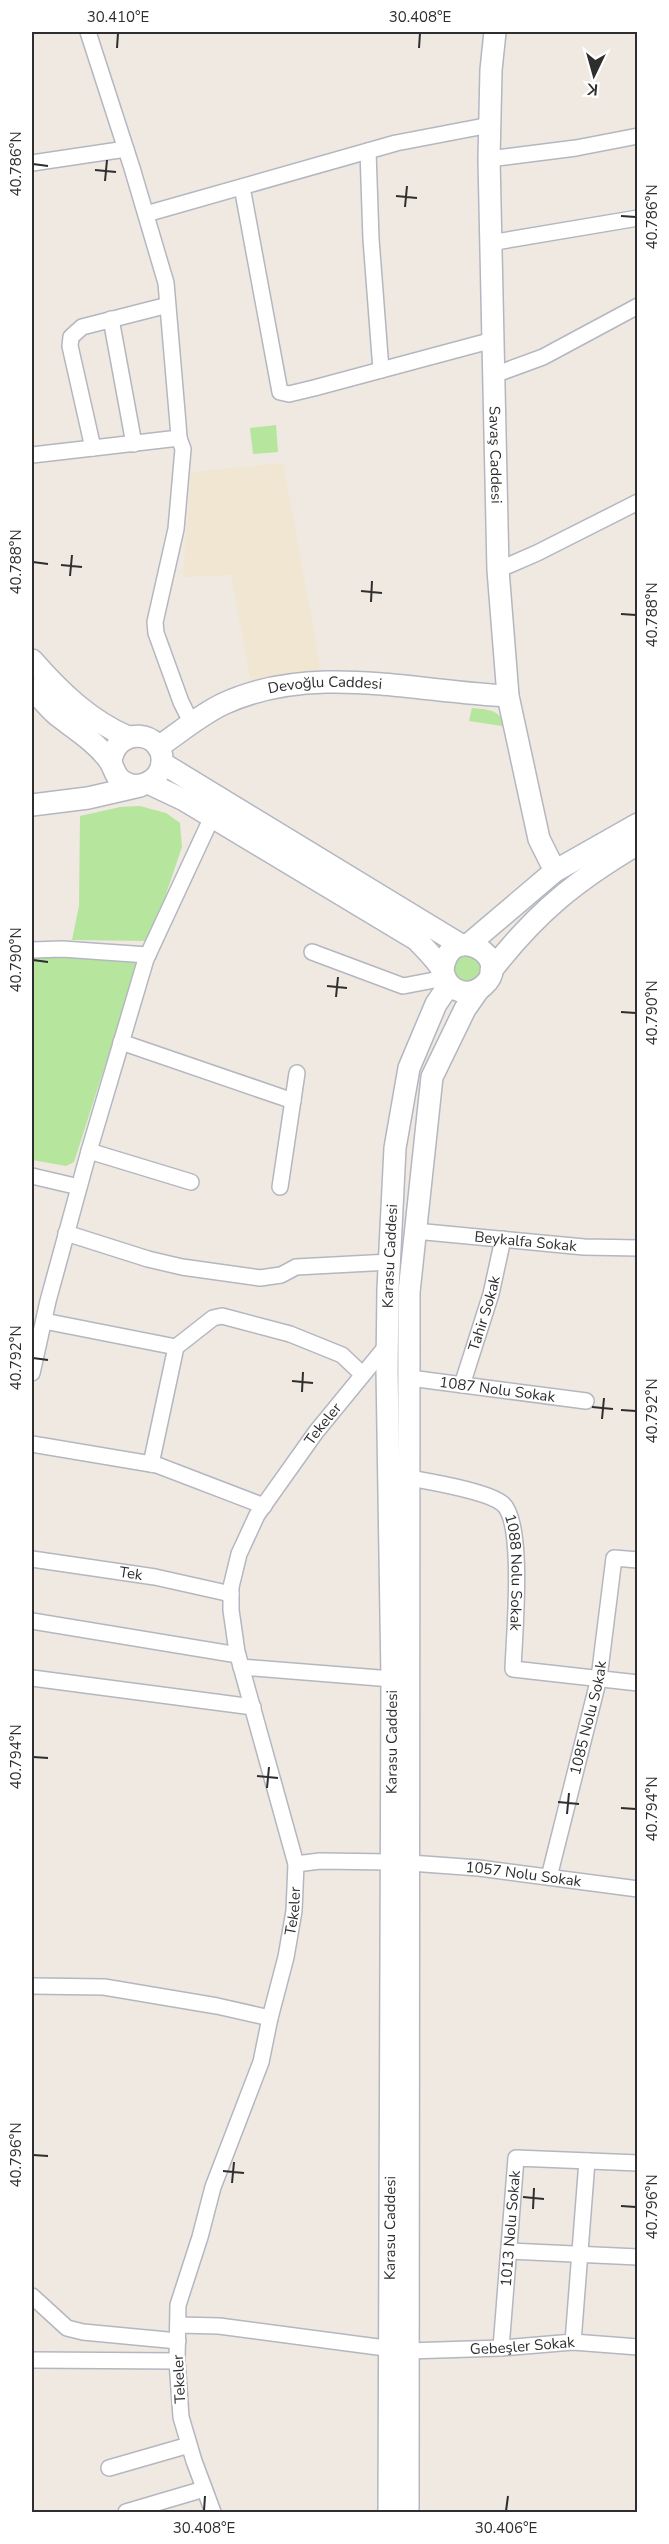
<svg xmlns="http://www.w3.org/2000/svg" width="669" height="2544" font-family="'Nunito Sans',sans-serif">
	<style>
		.education { fill: #f0e6d1 }
		.green { fill: #b6e59e }
		.lines { fill: none; stroke-linecap: round; stroke-linejoin: round }
		.street-casing { stroke: #b4b7c1; stroke-width: 18 }
		.secondary-casing { stroke: #b4b7c1; stroke-width: 24 }
		.street { stroke: #fff; stroke-width: 15 }
		.secondary { stroke: #fff; stroke-width: 21 }
		.ticks { fill: none; stroke: #2e2e2e; stroke-width: 2 }
		.labels { text-anchor: middle; stroke-width: 5; stroke-linejoin: round; paint-order: stroke }
		.street-label { font-size: 15px; fill: #2e2e2e; stroke: #fff }
		.neatline { fill: none; stroke: #2e2e2e; stroke-width: 2 }
		.ticks-label { font-size: 15px; text-anchor: middle; fill: #2e2e2e }
	</style>
	<rect width="100%" height="100%" fill="#efe9e1"/>
	<polygon class="education" points="283,463 321,670 251,683 231,575 183,577 191,472"/>
	<g class="green">
		<polygon points="276,425 278,452 253,454 250,428"/>
		<path d="M 472,708 C 492,710 497,709 508,727 L 469,721 Z"/>
		<polygon points="140,806 166,813 180,823 182,847 150,941 72,940 79,906 80,816 120,807"/>
		<polygon points="32,954 139,960 74,1162 66,1166 32,1160"/>
		<circle cx="467" cy="968" r="14"/>
	</g>
	<g class="lines">
		<defs>
			<g id="street">
				<polyline points="88,32 132,168 166,283 178,424 179,438 93,448 70,346 71,337 82,327 168,305"/>
				<polyline points="368,151 371,239 381,370"/>
				<polyline points="489,159 576,148 638,136"/>
				<polyline points="32,163 126,149"/>
				<polyline points="242,187 280,392 289,394 314,388 493,340"/>
				<polyline points="146,214 396,143 490,125"/>
				<polyline points="490,243 638,218"/>
				<polyline points="111,319 134,444"/>
				<polyline points="494,375 543,357 638,306"/>
				<polyline points="179,438 183,449 176,529 155,622 156,633 181,702 192,724"/>
				<polyline points="32,455 93,448"/>
				<polyline points="498,570 537,553 638,502"/>
				<polyline points="32,950 62,949 148,955"/>
				<polyline points="312,952 403,986 445,978"/>
				<polyline points="121,1042 293,1101"/>
				<polyline points="89,1151 191,1182"/>
				<polyline points="32,1176 79,1187"/>
				<polyline points="280,1187 297,1073"/>
				<path id="s1" d="M 415,1231 L 584,1247 L 638,1248"/>
				<polyline points="66,1233 148,1259 182,1267 260,1278 281,1275 296,1267 390,1262"/>
				<polyline points="44,1321 176,1347"/>
				<polyline points="32,1373 48,1301 89,1151 146,959 212,817"/>
				<path id="s2" d="M 410,1378 L 586,1401"/>
				<path id="s3" d="M 462,1385 L 491,1294 L 503,1239"/>
				<polyline points="32,1444 157,1465 264,1506"/>
				<polyline points="151,1464 176,1347 213,1318 222,1316 290,1334 342,1355 362,1374"/>
				<path id="s4" d="M 410,1478 C 431,1482 488,1491 503,1504 C 525,1524 514,1637 513,1669 L 638,1683"/>
				<path id="s5" d="M 32,1559 L 155,1577 L 231,1594"/>
				<polyline points="32,1621 238,1655"/>
				<polyline points="241,1667 392,1679"/>
				<polyline points="32,1678 253,1707"/>
				<path id="s6" d="M 410,1863 L 479,1868 L 638,1889"/>
				<polyline points="296,1864 320,1861 391,1862"/>
				<path id="s7" d="M 549,1877 L 599,1678 L 614,1558 L 638,1560"/>
				<polyline points="32,1986 104,1987 217,2006 270,2018"/>
				<polyline points="509,2251 638,2257"/>
				<polyline points="32,2296 67,2328 83,2332 178,2341"/>
				<path id="s8" d="M 178,2325 L 219,2326 L 408,2351 L 501,2348 L 573,2342 L 638,2347"/>
				<polyline points="573,2342 587,2161"/>
				<path id="s9" d="M 501,2348 L 516,2158 L 638,2163"/>
				<polyline points="32,2360 177,2361"/>
				<polyline points="109,2468 189,2445"/>
				<polyline points="126,2512 204,2489"/>
				<path id="s10" d="M 213,2512 L 194,2461 L 181,2417 L 177,2361 L 178,2305 L 200,2237 L 213,2187 L 261,2062 L 270,2018 L 286,1957 L 294,1911 L 296,1864 L 237,1652 L 231,1610 L 231,1587 L 239,1554 L 257,1515 L 316,1432 L 388,1344"/>
			</g>
			<g id="secondary">
				<path id="s11" d="M 495,32 L 491,70 L 489,159 L 498,570 L 508,696 L 539,839 L 555,871"/>
				<path d="M 32,660 C 59,691 90,721 128,737"/>
				<path d="M 32,689 C 40,697 48,707 57,715 C 75,729 96,742 109,760 C 115,768 114,777 124,782 C 139,791 160,781 162,763 C 165,730 115,725 111,762"/>
				<path id="s12" d="M 158,747 C 179,733 200,715 223,704 C 314,662 413,692 508,696"/>
				<polyline points="162,763 461,945"/>
				<path d="M 148,783 L 184,800 L 417,940 C 425,949 435,958 441,968 C 445,973 444,979 449,984 C 458,994 473,995 483,986 C 516,958 449,918 443,970"/>
				<polyline points="32,805 88,798 140,786"/>
				<polyline points="469,944 555,871 638,824"/>
				<path d="M 491,971 C 536,913 575,881 638,844"/>
				<path id="s13" d="M 389,2512 L 392,1679 L 387,1369 L 388,1289 L 395,1148 L 409,1068 L 436,1004 L 449,985"/>
				<polyline points="408,2512 409,1292 432,1077 465,1009 479,989"/>
			</g>
		</defs>
		<use href="#street" class="street-casing"/>
		<use href="#secondary" class="secondary-casing"/>
		<use href="#street" class="street"/>
		<use href="#secondary" class="secondary"/>
	</g>
	<path class="ticks" d="M 117,48 L 118,33M 419,48 L 420,33M 33,164 L 48,166M 95,170 L 116,172M 105,181 L 107,160M 396,196 L 417,198M 405,207 L 407,186M 621,216 L 636,217M 33,562 L 48,564M 61,565 L 82,567M 70,576 L 72,555M 361,591 L 382,593M 371,602 L 372,581M 621,614 L 636,615M 33,960 L 48,962M 327,986 L 347,988M 336,997 L 338,977M 621,1012 L 636,1013M 33,1358 L 48,1360M 292,1381 L 313,1383M 302,1392 L 303,1372M 592,1407 L 613,1409M 621,1410 L 636,1411M 602,1419 L 604,1398M 33,1757 L 48,1758M 257,1776 L 278,1778M 267,1788 L 269,1767M 558,1802 L 579,1804M 621,1808 L 636,1809M 567,1814 L 569,1793M 33,2155 L 48,2156M 223,2171 L 244,2173M 232,2183 L 234,2162M 523,2197 L 544,2199M 621,2206 L 636,2207M 533,2209 L 534,2188M 204,2511 L 205,2496M 506,2511 L 508,2496"/>
	<g class="labels">
		<g class="street-label">
			<text dy="5" stroke="none"><textPath href="#s11" startOffset="423">Savaş Caddesi</textPath></text>
			<text dy="5" stroke="none"><textPath href="#s12" startOffset="183">Devoğlu Caddesi</textPath></text>
			<text dy="5" stroke="none"><textPath href="#s1" startOffset="111">Beykalfa Sokak</textPath></text>
			<text dy="5" stroke="none"><textPath href="#s13" startOffset="1256">Karasu Caddesi</textPath></text>
			<text dy="5" stroke="none"><textPath href="#s3" startOffset="75">Tahir Sokak</textPath></text>
			<text dy="5" stroke="none"><textPath href="#s2" startOffset="88">1087 Nolu Sokak</textPath></text>
			<text dy="5" stroke="none"><textPath href="#s10" startOffset="1146">Tekeler</textPath></text>
			<text dy="5" stroke="none"><textPath href="#s4" startOffset="168">1088 Nolu Sokak</textPath></text>
			<text dy="5" stroke="none"><textPath href="#s5" startOffset="100">Tek</textPath></text>
			<text dy="5" stroke="none"><textPath href="#s7" startOffset="164">1085 Nolu Sokak</textPath></text>
			<text dy="5" stroke="none"><textPath href="#s13" startOffset="770">Karasu Caddesi</textPath></text>
			<text dy="5" stroke="none"><textPath href="#s6" startOffset="114">1057 Nolu Sokak</textPath></text>
			<text dy="5" stroke="none"><textPath href="#s10" startOffset="624">Tekeler</textPath></text>
			<text dy="5" stroke="none"><textPath href="#s13" startOffset="284">Karasu Caddesi</textPath></text>
			<text dy="5" stroke="none"><textPath href="#s9" startOffset="120">1013 Nolu Sokak</textPath></text>
			<text dy="5" stroke="none"><textPath href="#s8" startOffset="346">Gebeşler Sokak</textPath></text>
			<text transform="translate(179 2379) rotate(-93)" y="5">Tekeler</text>
		</g>
	</g>
	<rect width="669" height="2544" fill="none" stroke="#ffffff" stroke-width="66"/>
	<g transform="translate(594 75) rotate(185)" stroke="#ffffff" stroke-width="4.5" paint-order="stroke">
	<path d="M0-4.5L10 22L0 15L-10 22Z" fill="#2e2e2e"/>
	<text y="-9" font-size="16" font-weight="bold" text-anchor="middle" fill="#2e2e2e">K</text>
	</g>
	<rect x="33" y="33" width="603" height="2478" class="neatline"/>
	<g class="ticks-label">
		<text x="118" y="22">30.410°E</text>
		<text x="420" y="22">30.408°E</text>
		<text transform="translate(16 164) rotate(-90)" y="5">40.786°N</text>
		<text transform="translate(652 217) rotate(-90)" y="5">40.786°N</text>
		<text transform="translate(16 562) rotate(-90)" y="5">40.788°N</text>
		<text transform="translate(652 615) rotate(-90)" y="5">40.788°N</text>
		<text transform="translate(16 960) rotate(-90)" y="5">40.790°N</text>
		<text transform="translate(652 1013) rotate(-90)" y="5">40.790°N</text>
		<text transform="translate(16 1358) rotate(-90)" y="5">40.792°N</text>
		<text transform="translate(652 1411) rotate(-90)" y="5">40.792°N</text>
		<text transform="translate(16 1757) rotate(-90)" y="5">40.794°N</text>
		<text transform="translate(652 1809) rotate(-90)" y="5">40.794°N</text>
		<text transform="translate(16 2155) rotate(-90)" y="5">40.796°N</text>
		<text transform="translate(652 2207) rotate(-90)" y="5">40.796°N</text>
		<text x="204" y="2533">30.408°E</text>
		<text x="506" y="2533">30.406°E</text>
	</g>
</svg>
